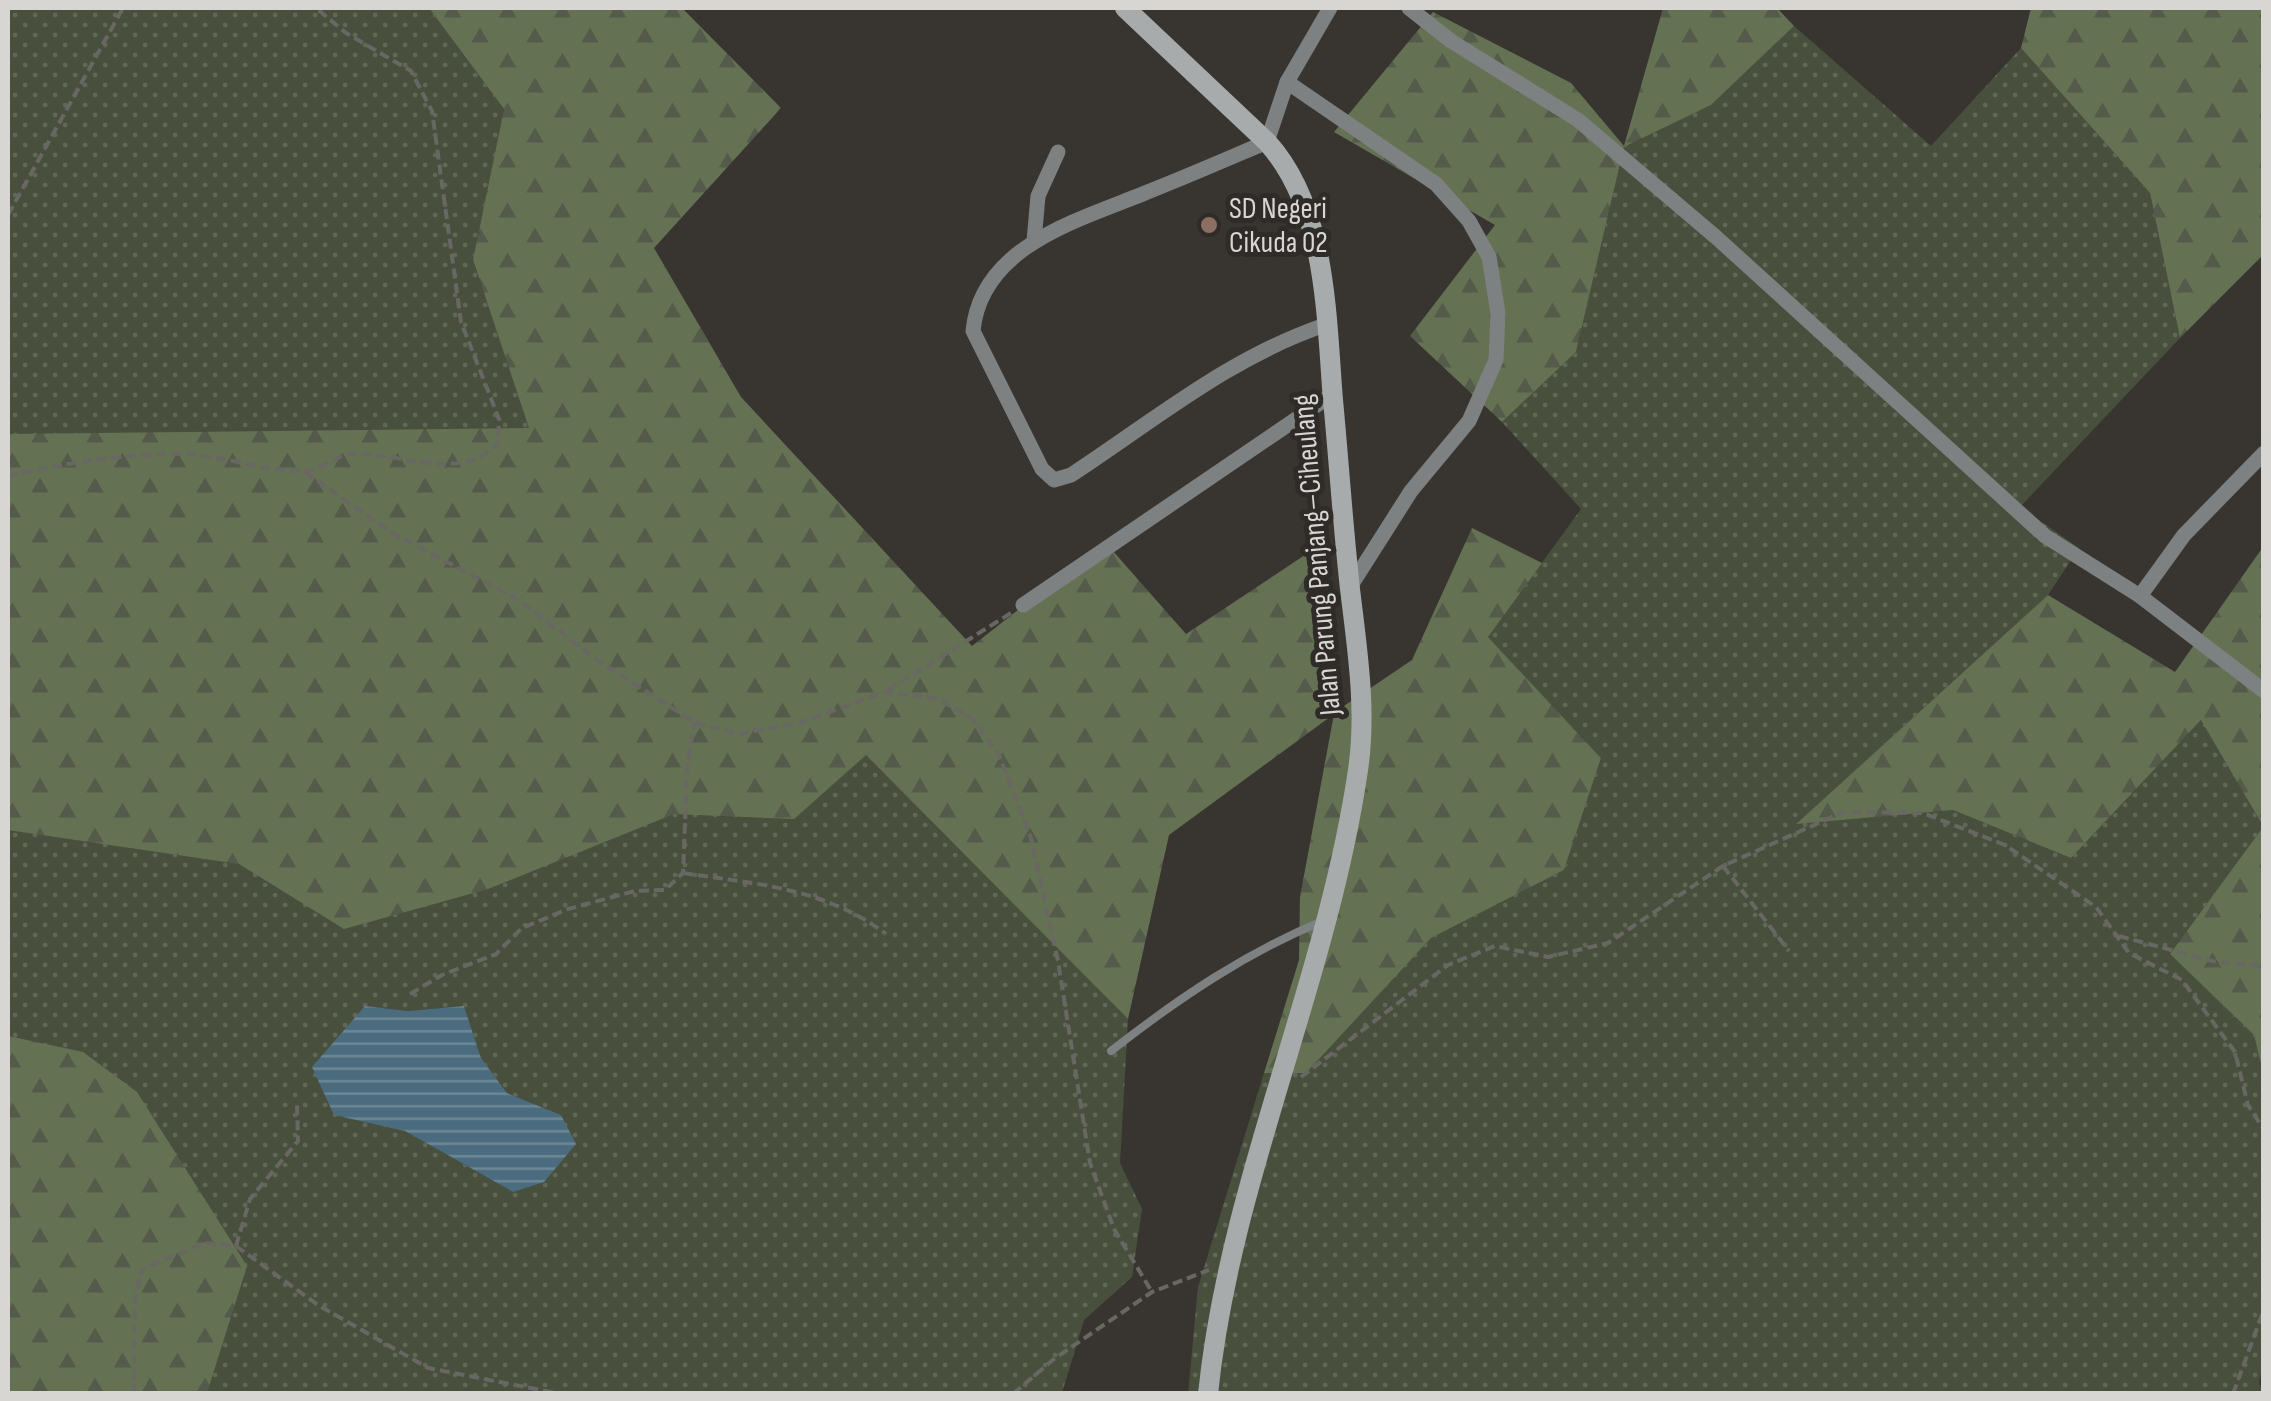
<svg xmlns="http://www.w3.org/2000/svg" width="2271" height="1401" font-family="'Sofia Sans Condensed',sans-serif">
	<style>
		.grass { fill: url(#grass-dots); fill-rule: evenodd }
		.forest { fill: url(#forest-firs) }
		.water { fill: url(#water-rules) }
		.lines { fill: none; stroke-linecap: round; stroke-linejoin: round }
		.path { stroke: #696763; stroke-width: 4; stroke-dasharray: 10 5; stroke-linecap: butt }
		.lane { stroke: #7e8181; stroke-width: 8 }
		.street { stroke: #7e8181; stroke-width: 15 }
		.secondary { stroke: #a7abab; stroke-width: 20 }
		.education-dot { fill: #8d6e63; stroke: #2e2b28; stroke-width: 4 }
		.labels { text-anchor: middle; stroke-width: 10; stroke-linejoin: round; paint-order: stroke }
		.poi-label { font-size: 30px; fill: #d7d6d3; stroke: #2e2b28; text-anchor: start }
		.street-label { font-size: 30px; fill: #d7d6d3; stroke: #2e2b28 }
	</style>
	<defs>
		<pattern id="grass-dots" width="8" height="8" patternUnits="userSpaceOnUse" patternTransform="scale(2.5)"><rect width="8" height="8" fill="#48503d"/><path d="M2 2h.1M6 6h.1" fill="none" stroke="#626858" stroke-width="1.8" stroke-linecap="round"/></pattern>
		<pattern id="forest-firs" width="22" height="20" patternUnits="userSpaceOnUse" patternTransform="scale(2.5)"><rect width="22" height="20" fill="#657153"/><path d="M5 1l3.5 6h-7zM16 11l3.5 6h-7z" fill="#545b4a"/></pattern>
		<pattern id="water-rules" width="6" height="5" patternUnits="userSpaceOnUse" patternTransform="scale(2.5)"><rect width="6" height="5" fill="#4b6c7e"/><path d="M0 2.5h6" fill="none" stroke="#6d8795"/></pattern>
	</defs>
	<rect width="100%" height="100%" fill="#383531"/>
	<g class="grass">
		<path d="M 8,8 L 429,8 L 504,109 L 473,261 L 576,563 L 870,758 L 1128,1019 L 1120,1163 L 1142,1209 L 1132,1277 L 1084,1320 L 1062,1393 L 8,1394 ZM 365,1006 L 408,1011 L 464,1006 L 481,1058 L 507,1093 L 561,1115 L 513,1192 L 405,1131 Z"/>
		<polygon points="1794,26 1931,146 2021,48 2150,193 2180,338 2020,507 2079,548 2048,595 1797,823 1953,810 2071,858 2202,719 2263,827 2170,954 2254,1035 2263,1073 2264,1358 2259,1383 2263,1393 1188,1394 1198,1287 1264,1073 1306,1072 1431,938 1564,870 1601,758 1488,637 1581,509 1502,422 1576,352 1624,147 1711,105"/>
	</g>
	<g class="forest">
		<polygon points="429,8 682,8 781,108 654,248 741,397 972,646 1105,542 1186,634 1317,547 1335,712 1412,660 1472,528 1542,563 1488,637 1601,758 1564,870 1431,938 1306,1073 1264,1073 1299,960 1300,897 1334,714 1169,835 1128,1019 866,755 794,819 674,814 488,889 344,929 239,864 8,830 8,434 529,428 473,260 504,109"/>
		<polygon points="1663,8 1777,8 1794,26 1711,105 1624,147 1576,352 1502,422 1410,336 1495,225 1334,132 1433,12 1571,83 1624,146"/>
		<polygon points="2031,8 2263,8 2263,255 2180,338 2150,193 2021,48"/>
		<polygon points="2263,547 2263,826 2201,720 2071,858 1953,810 1796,824 2048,595 2175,672"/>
		<polygon points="2263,827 2264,827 2263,1073 2254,1035 2170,954"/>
		<polygon points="8,1036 83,1052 137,1092 247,1266 207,1393 8,1393"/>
	</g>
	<polygon class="water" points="365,1006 408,1011 464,1006 481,1058 507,1093 561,1115 576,1144 544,1182 513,1192 405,1131 334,1115 312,1067"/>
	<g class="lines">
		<g class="path">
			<polyline points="8,215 123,8"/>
			<polyline points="305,472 392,533 519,600 597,660 694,722 739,734 799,723 885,692 938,699 972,718 999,755 1031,838 1058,961 1090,1163 1114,1229 1152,1292"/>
			<path d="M 8,476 C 60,464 113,456 167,454 C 215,451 259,472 303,471 C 320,471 336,454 353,454 C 402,452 459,484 498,443 L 499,419 L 461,322 L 432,111 L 411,71 L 346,33 L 316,8"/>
			<polyline points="888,690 1011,613"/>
			<polyline points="1723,866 1789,951"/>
			<path d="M 683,873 C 757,884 825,888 886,934"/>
			<polyline points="2119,936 2216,962 2264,966"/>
			<polyline points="410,994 442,975 496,954 522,928 568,909 635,891 665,890 683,873 687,770 694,722"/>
			<polyline points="1301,1077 1448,965 1495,946 1548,957 1608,943 1723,866 1843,812 1923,813 2005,845 2096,907 2129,953 2182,980 2235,1052 2248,1105 2264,1130"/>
			<polyline points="236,1246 250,1199 298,1141 297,1104"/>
			<polyline points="134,1394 135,1298 142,1269 205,1243 236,1246 318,1305 428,1368 561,1394"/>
			<polyline points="1013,1394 1054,1359 1152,1292 1209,1270"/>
			<polyline points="2233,1394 2264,1309"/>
		</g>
		<path class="lane" d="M 1111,1051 C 1179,998 1245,953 1325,920"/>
		<g class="street">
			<polyline points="1409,8 1451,41 1578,120 1717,238 2045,536 2140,596 2264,691"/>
			<polyline points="1287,82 1436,184 1469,221 1489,257 1498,313 1496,360 1469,421 1411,491 1350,587"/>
			<polyline points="1034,241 1038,196 1058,152"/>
			<path d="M 1328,324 C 1231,356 1155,420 1071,475 L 1054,480 L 1042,469 L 973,331 C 981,246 1079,220 1145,193 C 1186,177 1227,159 1267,142 L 1287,82 L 1330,8"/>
			<polyline points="2140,596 2184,535 2264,453"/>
			<polyline points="1023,605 1333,394"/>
		</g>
		<path class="secondary" d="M 1125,8 L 1267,142 C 1327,208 1326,315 1333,400 C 1339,463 1343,526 1350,589 C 1357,648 1367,710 1358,770 C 1327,982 1230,1180 1208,1394"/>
	</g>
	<circle class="education-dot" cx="1209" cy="225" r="10"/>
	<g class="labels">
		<g class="poi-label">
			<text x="1229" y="218">SD Negeri<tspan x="1229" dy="34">Cikuda 02</tspan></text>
		</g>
		<g class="street-label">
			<text transform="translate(1316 555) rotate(-95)" y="10">Jalan Parung Panjang–Ciheulang</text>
		</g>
	</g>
	<rect width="2271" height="1401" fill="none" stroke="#d7d6d3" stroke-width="20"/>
</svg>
